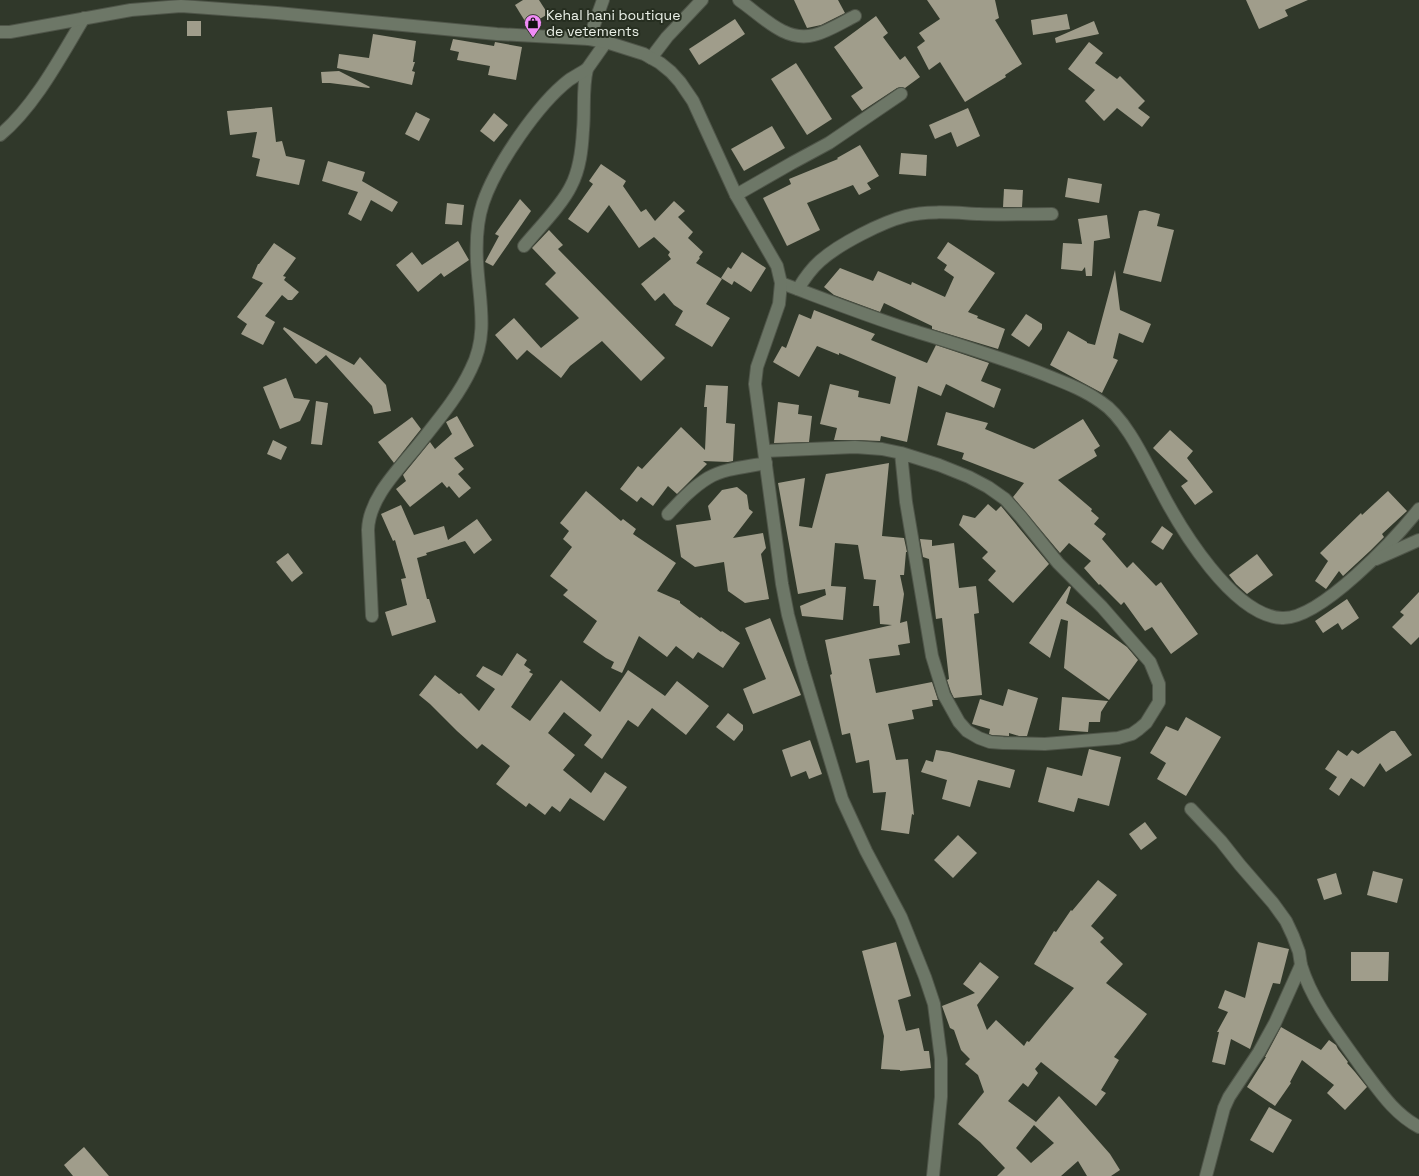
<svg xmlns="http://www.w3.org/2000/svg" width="1419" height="1176" font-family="'Space Grotesk',sans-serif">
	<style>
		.building { fill: #a09d8b; fill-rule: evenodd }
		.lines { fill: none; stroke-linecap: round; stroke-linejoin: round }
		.street-casing { stroke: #4f5549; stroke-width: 14 }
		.secondary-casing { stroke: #4f5549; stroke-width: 14 }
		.street { stroke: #6d7767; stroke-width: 12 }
		.secondary { stroke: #6d7767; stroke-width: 12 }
		.labels { text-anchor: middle; stroke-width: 4; stroke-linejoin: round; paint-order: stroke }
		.poi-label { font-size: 14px; fill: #eaf0e7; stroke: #262e20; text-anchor: start }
	</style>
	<rect width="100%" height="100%" fill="#30382a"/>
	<g class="building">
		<polygon points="523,0 539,0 548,14 528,26 515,5"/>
		<polygon points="794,0 838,0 845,13 821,25 807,28"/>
		<polygon points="927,0 995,0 999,18 995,20 1022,64 1005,75 1006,77 965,102 940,62 929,70 917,47 925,41 919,33 940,19"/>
		<polygon points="1246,0 1308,0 1285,10 1288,16 1259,29"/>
		<polygon points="1067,14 1070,29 1033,35 1031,20"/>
		<polygon points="876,16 888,33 883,37 900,60 905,56 920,77 905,88 901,87 897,88 862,111 851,96 863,88 834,47"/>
		<polygon points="735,19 745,34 699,65 689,49"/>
		<rect x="187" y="21" width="14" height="15"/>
		<polygon points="1094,21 1099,34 1056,43 1055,38"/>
		<polygon points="373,34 416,41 413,62 415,62 412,71 415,72 412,85 337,68 339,54 369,58"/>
		<polygon points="453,39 494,46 495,42 522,47 516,80 488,75 490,66 457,60 459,52 450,50"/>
		<polygon points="1089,42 1103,53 1095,63 1117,79 1120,76 1145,101 1138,108 1150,117 1142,127 1117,108 1104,121 1085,101 1095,90 1068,69"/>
		<polygon points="796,63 832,119 807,135 771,79"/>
		<polygon points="339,71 370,87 369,88 330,83 322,83 321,72"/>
		<polygon points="272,107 276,142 282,141 286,156 305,160 299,185 256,176 260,159 252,157 257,132 230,135 227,111"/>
		<polygon points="968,108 980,136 957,147 951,132 935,139 929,125"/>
		<polygon points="416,112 430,119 419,141 405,134"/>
		<polygon points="494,113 508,125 494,142 480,131"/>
		<polygon points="772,126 785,148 744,171 731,149"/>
		<polygon points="860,145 879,176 867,183 871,189 859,195 853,185 807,203 820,230 787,246 763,198 791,184 789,179 838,159 837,158"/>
		<polygon points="901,153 927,155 926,176 899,174"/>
		<polygon points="328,161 365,172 362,181 398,202 392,212 371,200 361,221 348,214 358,192 322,181"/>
		<polygon points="601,164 626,181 623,186 641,212 646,209 655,221 674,201 685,211 678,217 693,232 688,238 703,252 699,257 700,258 696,263 722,279 706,304 730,318 712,347 675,325 683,311 674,305 664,293 655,301 641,284 671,259 668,255 670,252 654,237 639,248 609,205 588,233 568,219 593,184 589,181"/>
		<polygon points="1068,178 1102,184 1099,203 1065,197"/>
		<polygon points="1004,189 1023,190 1022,207 1003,207"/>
		<polygon points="520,199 531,211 493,266 485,262 499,236 495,234"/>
		<polygon points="447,203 464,205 462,225 445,224"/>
		<polygon points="1145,210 1160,214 1157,226 1174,230 1161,282 1123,273 1139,211"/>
		<polygon points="1107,215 1110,238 1094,241 1092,276 1086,276 1085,267 1082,271 1061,269 1063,243 1082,244 1078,219"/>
		<polygon points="549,230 563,245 558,249 665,358 641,381 602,341 570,366 561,378 527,350 517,360 495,335 514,318 541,348 579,318 545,284 556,273 532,248"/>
		<polygon points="458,241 469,260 444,277 441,273 418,292 396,265 412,252 422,265"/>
		<polygon points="948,242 995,273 968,312 978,316 977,318 1005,329 998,349 932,329 932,326 884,303 880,312 834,295 824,287 840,268 873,281 878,271 911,285 912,282 945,297 954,277 944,270 947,265 937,258"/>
		<polygon points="274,243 296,258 283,276 286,277 284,280 299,292 292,300 288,300 282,295 265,316 275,322 263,345 241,334 247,324 237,317 263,283 252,278 258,264 259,264"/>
		<polygon points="742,252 766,268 751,292 734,281 732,285 721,278 728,267 731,269"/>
		<polygon points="1115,270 1120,310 1151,324 1143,343 1119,333 1113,358 1118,360 1102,393 1050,365 1068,331 1087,342 1087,343 1095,345"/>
		<polygon points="814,310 875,334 871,340 927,363 936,345 989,363 981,381 1001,389 994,408 946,384 941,396 918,386 907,442 881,436 880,441 856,440 834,440 837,428 820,424 830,384 859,391 858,397 890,404 896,377 839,353 839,355 817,346 799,377 773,362 782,346 786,348 799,314 811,319"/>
		<polygon points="1026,314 1042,324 1042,329 1029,347 1011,335"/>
		<polygon points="284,327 354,365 360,357 386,385 391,411 374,414 372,406 326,355 316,364 283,329"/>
		<polygon points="286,378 294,398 310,400 300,421 280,429 263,387"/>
		<polygon points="706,385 728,386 726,423 735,424 733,461 728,462 703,461 707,464 677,494 668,486 653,506 641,497 637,502 620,489 638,466 642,469 681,427 705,450 707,407 704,407"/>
		<polygon points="316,401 328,403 322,445 311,444"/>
		<polygon points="778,402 799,405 798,414 812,416 809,442 774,443"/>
		<polygon points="946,412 988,423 985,429 1034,449 1083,419 1100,446 1094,450 1097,456 1058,480 1092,509 1091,511 1099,518 1094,524 1106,534 1102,539 1127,568 1133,562 1156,586 1161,582 1198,634 1171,654 1152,627 1145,631 1124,602 1121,605 1100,584 1099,585 1084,568 1091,561 1069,543 1060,553 1013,497 1024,483 962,459 964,453 937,445"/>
		<polygon points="457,416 474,446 454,458 464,469 458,474 471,488 459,498 449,486 447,488 442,482 410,507 396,489 406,481 403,475 430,442 435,449 452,434 446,422"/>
		<polygon points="412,417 421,429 394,463 378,442"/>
		<polygon points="1170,430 1193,451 1187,458 1213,492 1195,505 1181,486 1188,481 1153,448"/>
		<polygon points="273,440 287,447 281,460 267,454"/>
		<polygon points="889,463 882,536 904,538 907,552 906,552 904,575 900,575 904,594 900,623 907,621 910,643 898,645 900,655 869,659 876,693 932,682 938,700 932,700 933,706 912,710 914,719 888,724 896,760 908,759 914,815 912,814 909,834 881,830 886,792 873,793 869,760 856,763 850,733 842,735 830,675 832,674 825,640 892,625 880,624 879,606 873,606 876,580 864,579 858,545 835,543 831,586 846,587 843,620 802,616 800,606 826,595 825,589 798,594 778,483 805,478 799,526 812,528 826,474"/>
		<polygon points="737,487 747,495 749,509 753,512 733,538 763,533 766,548 761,554 769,599 745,603 728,591 724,562 695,567 681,557 676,525 711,520 708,506 722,490"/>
		<polygon points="586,491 621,521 623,519 636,529 633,534 676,563 657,591 680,601 680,603 700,618 701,617 721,632 722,631 740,643 723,668 698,652 693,659 676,646 667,657 639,636 622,673 611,668 614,662 606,658 583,642 597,621 563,595 568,590 550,576 572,547 563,539 569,531 560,523"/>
		<polygon points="1388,491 1407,511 1382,534 1384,537 1370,551 1343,576 1339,571 1326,589 1315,581 1328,561 1320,553 1361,513 1362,515"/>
		<polygon points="988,504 996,511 1001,506 1049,564 1013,603 988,580 996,571 982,558 988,552 959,525 963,515 975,518"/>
		<polygon points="401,505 414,535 444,526 448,540 477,519 492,540 474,554 465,541 426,553 427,555 417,558 427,599 429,599 436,622 392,636 385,612 407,605 401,579 406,578 395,540 393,541 381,514"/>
		<polygon points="1162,526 1173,534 1163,550 1151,542"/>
		<polygon points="920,539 932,540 932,546 954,543 959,588 976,586 979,613 974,614 982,695 954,698 951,692 947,680 949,679 942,618 936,619 929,559 923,557"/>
		<polygon points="288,553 303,573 292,582 276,562"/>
		<polygon points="1257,554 1273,575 1247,594 1236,584 1229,575"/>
		<polygon points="1069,586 1071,587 1066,603 1127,647 1138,660 1109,700 1064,668 1068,621 1061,619 1050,658 1029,643"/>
		<polygon points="1419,592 1419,637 1411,645 1392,627 1404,615 1400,612"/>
		<polygon points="1347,599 1359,618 1342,630 1338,623 1323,633 1315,621"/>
		<polygon points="770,618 801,695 753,714 743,689 766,679 745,628"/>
		<polygon points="517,653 527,660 524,665 531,670 529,672 533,674 511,707 530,721 561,680 600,712 628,670 665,696 677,681 709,706 686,735 652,708 638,727 628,720 602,759 584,745 592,735 564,712 548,733 575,755 563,770 591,793 605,772 627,787 604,821 570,798 560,812 552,806 545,815 529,803 526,807 496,784 510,766 482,744 477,749 457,731 430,704 419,695 435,675 459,694 461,693 479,711 495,689 476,676 483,666 502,676"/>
		<polygon points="1008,689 1038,698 1027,736 1019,736 1009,733 1009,736 992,735 989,734 990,729 972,724 980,699 1003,706"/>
		<polygon points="1062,697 1108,701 1101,712 1100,722 1089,722 1088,732 1059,730"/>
		<polygon points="728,713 743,725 743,730 734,741 716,727"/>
		<polygon points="1186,717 1221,737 1186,796 1157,779 1166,763 1150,753 1166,726 1178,731"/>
		<polygon points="1391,731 1395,731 1412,755 1386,772 1380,763 1364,787 1351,778 1339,796 1329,789 1337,777 1325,769 1338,750 1347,756 1352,750 1358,754"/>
		<polygon points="810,740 822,774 809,779 806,771 791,777 782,750"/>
		<polygon points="1089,749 1121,757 1109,806 1078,798 1074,812 1038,802 1047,767 1082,776"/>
		<polygon points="936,750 949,752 1015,770 1010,788 978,780 970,807 942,799 947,780 921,772 926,760 933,762"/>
		<polygon points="1145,822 1157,838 1141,850 1129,834"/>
		<polygon points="958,835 977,853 953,878 934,860"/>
		<polygon points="1373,871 1403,879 1397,903 1367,895"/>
		<polygon points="1336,873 1342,894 1324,900 1317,879"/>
		<path d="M 1098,880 L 1117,895 L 1091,926 L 1104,938 L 1100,942 L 1123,964 L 1106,983 L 1147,1014 L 1114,1057 L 1119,1060 L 1101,1090 L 1106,1093 L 1096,1106 L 1041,1062 L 1035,1069 L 1038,1073 L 1028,1087 L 1023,1083 L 1008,1101 L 1036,1122 L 1059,1096 L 1110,1154 L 1120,1170 L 1111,1176 L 1087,1176 L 1078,1161 L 1061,1176 L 997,1176 L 1005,1168 L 980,1142 L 958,1124 L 984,1092 L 978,1075 L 965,1064 L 970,1059 L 961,1050 L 954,1030 L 950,1028 L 942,1006 L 975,993 L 963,984 L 980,962 L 999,977 L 977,1005 L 987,1030 L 996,1020 L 1024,1046 L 1027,1041 L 1029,1042 L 1074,988 L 1034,964 L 1054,931 L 1056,932 L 1071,910 L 1072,911 ZM 1034,1125 L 1054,1143 L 1031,1163 L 1016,1148 Z"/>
		<polygon points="896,942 911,996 898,1000 906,1031 919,1028 924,1051 929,1051 931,1068 900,1071 900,1070 881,1069 884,1036 862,951"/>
		<polygon points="1258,942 1289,949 1280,984 1273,983 1250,1049 1231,1039 1225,1065 1212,1062 1219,1032 1217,1032 1228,1012 1218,1008 1225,990 1245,998"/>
		<polygon points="1351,952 1389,952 1388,981 1351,981"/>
		<polygon points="1281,1027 1321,1050 1329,1040 1336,1045 1338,1049 1348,1062 1347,1063 1355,1072 1367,1087 1345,1110 1327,1093 1334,1085 1302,1060 1290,1082 1291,1083 1275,1106 1247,1087 1266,1057 1265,1057"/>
		<polygon points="1269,1107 1292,1120 1273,1153 1250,1140"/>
		<polygon points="84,1147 109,1176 73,1176 64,1165"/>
	</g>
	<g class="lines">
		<defs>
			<g id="street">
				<path d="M 739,0 C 761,15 785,43 814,35 C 827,32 843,22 855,16"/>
				<polyline points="651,58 667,37 702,0"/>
				<path d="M 0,135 C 35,106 61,56 84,18"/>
				<polyline points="736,195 792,163 829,143 901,94"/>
				<path d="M 524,246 C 538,229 562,205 571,186 C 580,169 582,149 583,130 C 585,110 582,89 587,69 L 606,42"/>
				<path d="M 781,283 C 824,299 867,316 911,330 C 956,344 1000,357 1043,374 C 1063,382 1083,389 1101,402 C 1126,418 1146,463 1160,489 C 1180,528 1233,616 1282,618 C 1320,620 1396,538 1419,509"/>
				<path d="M 798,289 C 804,279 811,269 820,261 C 839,244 882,222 906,216 C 928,210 957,213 979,214 C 1003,215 1027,214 1052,214"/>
				<polyline points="765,451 855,447 882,449 901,453 939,465 969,477 988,487 1005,499 1021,517 1058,563 1102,607 1150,662 1159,684 1159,702 1146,723 1139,729 1132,734 1118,738 1045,744 1003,743 990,742 979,738 967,731 959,722 944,695 932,656 906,502 901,453"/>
				<path d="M 668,514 C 680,501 693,487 708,478 C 725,468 747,467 766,463"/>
				<polyline points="1376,559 1419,540"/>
				<path d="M 372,616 L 368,530 C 369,497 400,468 419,444 C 438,420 458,397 471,369 C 489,334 479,300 477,262 C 476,243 477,221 483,203 C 496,165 538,104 569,80 C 575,76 581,73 587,69"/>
				<polyline points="1191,809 1221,841 1240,865 1273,903 1286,921 1293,936 1299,952 1301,965"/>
				<path d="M 1206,1176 L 1224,1108 L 1229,1097 L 1259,1052 L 1275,1023 L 1301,965 C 1313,1004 1339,1035 1362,1068 C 1379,1090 1393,1113 1419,1127"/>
			</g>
			<g id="secondary">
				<polyline points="0,32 10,32 131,10 181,6 277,13 497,34 589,39 606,42 644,54 660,63 671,72 680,82 693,101 736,195 777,266 781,283 779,304 757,367 755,384 782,584 788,615 801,663 842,799 866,851 901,917 925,977 934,1004 941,1059 941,1097 933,1176"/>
				<polyline points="589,39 603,0"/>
			</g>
		</defs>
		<use href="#street" class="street-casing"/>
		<use href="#secondary" class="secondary-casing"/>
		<use href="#street" class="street"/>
		<use href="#secondary" class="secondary"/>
	</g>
	<defs>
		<symbol id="shop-pin" viewBox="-11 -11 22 30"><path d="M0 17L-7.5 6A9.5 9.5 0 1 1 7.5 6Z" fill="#f08bf6" stroke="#262e20"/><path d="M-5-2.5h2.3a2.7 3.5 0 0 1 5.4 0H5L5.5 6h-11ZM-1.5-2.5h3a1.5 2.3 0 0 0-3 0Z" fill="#111"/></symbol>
	</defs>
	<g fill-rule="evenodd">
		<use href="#shop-pin" x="523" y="13" width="20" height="27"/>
	</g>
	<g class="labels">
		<g class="poi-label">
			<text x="546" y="20">Kehal hani boutique<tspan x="546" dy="16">de vetements</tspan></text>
		</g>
	</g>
</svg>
